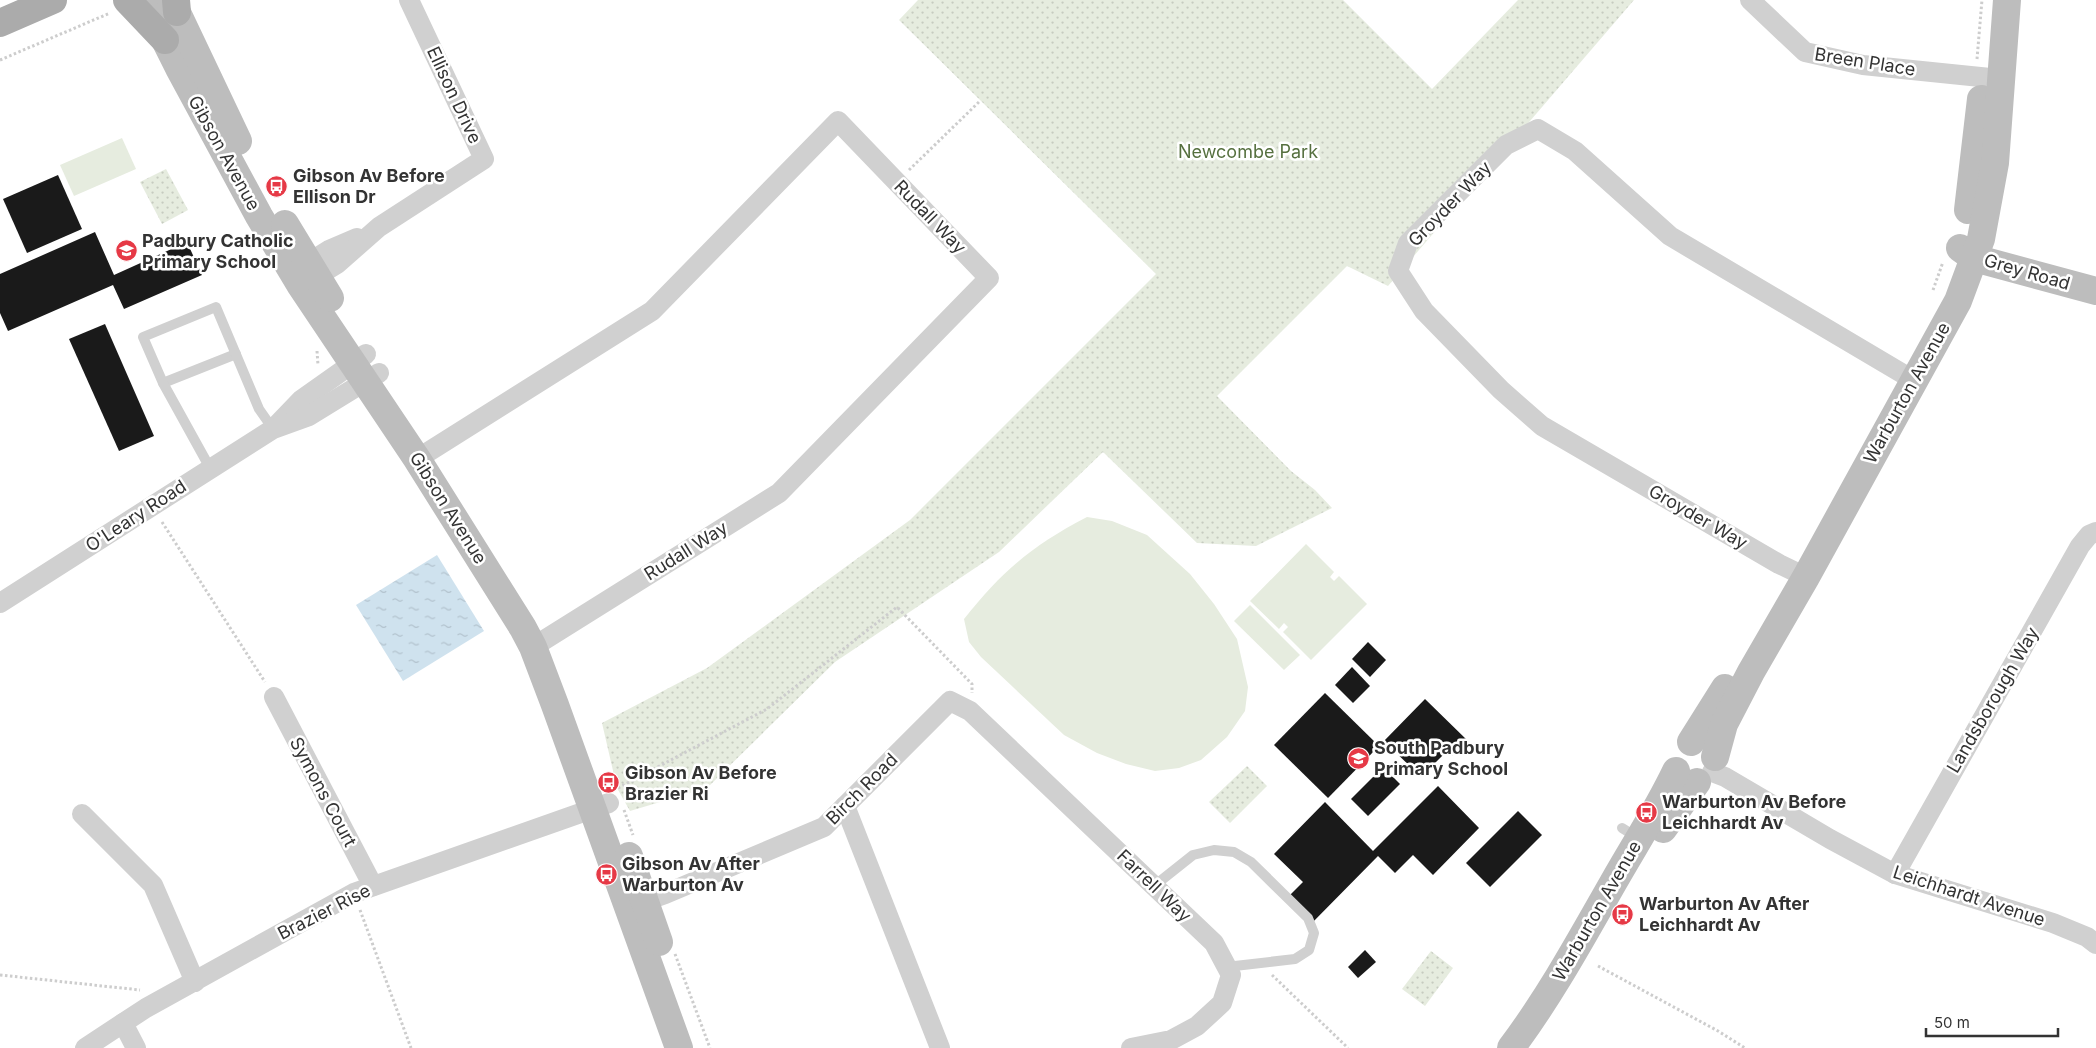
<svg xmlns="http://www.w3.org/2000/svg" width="2096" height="1048" font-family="Inter,sans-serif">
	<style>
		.grass { fill: url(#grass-dots) }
		.pitch { fill: #e6ecdf }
		.water { fill: url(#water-ripples) }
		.building { fill: #1a1a1a }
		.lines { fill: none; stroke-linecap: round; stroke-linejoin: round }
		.path { stroke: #cdcdcd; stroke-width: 3; stroke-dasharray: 2.5 2.5; stroke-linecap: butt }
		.lane { stroke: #d0d0d0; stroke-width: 10 }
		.street { stroke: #d0d0d0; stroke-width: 20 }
		.secondary { stroke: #bdbdbd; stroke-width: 28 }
		.primary { stroke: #ababab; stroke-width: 28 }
		.labels { text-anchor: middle; stroke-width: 5; stroke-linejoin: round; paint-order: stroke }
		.street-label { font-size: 18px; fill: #333; stroke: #fff }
		.park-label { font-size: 18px; fill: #56703f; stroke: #fff }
		.poi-label { font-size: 18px; font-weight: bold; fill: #333; stroke: #fff; text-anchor: start }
	</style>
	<defs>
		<pattern id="grass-dots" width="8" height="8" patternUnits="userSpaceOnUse" patternTransform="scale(1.25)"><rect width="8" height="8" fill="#e6ecdf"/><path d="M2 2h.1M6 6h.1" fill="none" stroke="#c6cbc0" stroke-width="1.8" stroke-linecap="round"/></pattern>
		<pattern id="water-ripples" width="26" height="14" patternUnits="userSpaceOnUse" patternTransform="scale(1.25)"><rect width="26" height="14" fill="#cfe2ee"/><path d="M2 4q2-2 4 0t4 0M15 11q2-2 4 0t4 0" fill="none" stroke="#b2c2cd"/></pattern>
	</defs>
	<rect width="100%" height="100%" fill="#fff"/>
	<g class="grass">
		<polygon points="918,0 1343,0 1432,89 1518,0 1634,0 1388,286 1347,266 1217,396 1291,471 1315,490 1332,508 1256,546 1197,543 1103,452 999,552 835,662 707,788 630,811 617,788 602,723 707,668 910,520 1156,274 899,20"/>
		<polygon points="166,169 188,210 162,224 140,182"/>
		<polygon points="1247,766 1267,786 1230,823 1209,802"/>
		<polygon points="1431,951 1453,968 1425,1006 1402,989"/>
	</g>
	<g class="pitch">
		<polygon points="122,138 136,169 74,196 60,165"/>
		<path d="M 1087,517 L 1112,521 L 1147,535 L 1190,574 L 1214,604 L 1237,639 L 1248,687 L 1245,711 L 1227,737 L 1201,760 L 1179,768 L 1155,771 L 1126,764 L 1097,753 L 1064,735 L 981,657 L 969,642 L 964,619 C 1002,571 1033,545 1087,517 Z"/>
		<polygon points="1306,544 1334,572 1330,577 1334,581 1339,576 1367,604 1311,660 1283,632 1288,627 1284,623 1279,629 1250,601"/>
		<polygon points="1250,605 1300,655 1284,670 1234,621"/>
	</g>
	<polygon class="water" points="437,555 484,631 403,681 356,605"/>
	<g class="building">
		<polygon points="58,175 82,229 27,253 3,199"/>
		<polygon points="95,232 114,275 187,242 202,275 124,309 113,285 8,331 0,313 0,274"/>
		<polygon points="105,324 154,436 119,451 69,339"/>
		<polygon points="1368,642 1386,660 1370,677 1352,659"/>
		<polygon points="1352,667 1370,686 1353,703 1335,685"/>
		<polygon points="1325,693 1379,746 1328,798 1274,745"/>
		<polygon points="1425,699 1468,741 1452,756 1447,751 1421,777 1384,741"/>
		<polygon points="1383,767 1400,784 1368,816 1351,799"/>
		<polygon points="1438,786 1479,828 1433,875 1413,855 1395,873 1378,856 1310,925 1285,900 1303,882 1274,854 1325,802 1373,851"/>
		<polygon points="1518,811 1542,835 1490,887 1466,863"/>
		<polygon points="1365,950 1376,962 1358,978 1348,967"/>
	</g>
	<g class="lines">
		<g class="path">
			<polyline points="1977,59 1982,0"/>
			<polyline points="0,60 110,13"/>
			<polyline points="909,170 980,101"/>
			<polyline points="1933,290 1943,262"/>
			<polyline points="317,351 318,365"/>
			<polyline points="162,522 265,682"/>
			<polyline points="618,788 767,709 897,607 972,684 972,693"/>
			<polyline points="624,810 633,835"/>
			<polyline points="360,910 411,1048"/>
			<polyline points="675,954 710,1048"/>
			<polyline points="1598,966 1718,1031 1745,1048"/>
			<polyline points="0,975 140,990"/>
			<polyline points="1272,975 1348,1048"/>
		</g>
		<g class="lane">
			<polyline points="163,383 236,354"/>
			<polyline points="210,468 163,383 143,337 216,307 259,409 273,429"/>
			<polyline points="1622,828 1638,838"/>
			<polyline points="1154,886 1193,855 1214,850 1234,852 1251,862 1308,918 1314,933 1309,950 1295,959 1226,967"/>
		</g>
		<g class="street">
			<polyline points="1750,0 1805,52 1863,65 2000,79"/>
			<polyline points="297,270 329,250 357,238"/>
			<polyline points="306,283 337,264 379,227 484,159 409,0"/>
			<polyline points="276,426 301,400 366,354"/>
			<polyline points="417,459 652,311 838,121 989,278 779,493 533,647"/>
			<polyline points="1806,577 1779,564 1542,426 1501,390 1424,311 1398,271 1408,243 1506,145 1538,129 1575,151 1670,236 1915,381"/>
			<polyline points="0,603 273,429 309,416 379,373"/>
			<polyline points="274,697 373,886"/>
			<polyline points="1712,772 1725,777 1830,839 1895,874 2053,923 2087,937 2096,944"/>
			<polyline points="845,806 940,1048"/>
			<polyline points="82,814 153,885 195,982"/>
			<polyline points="1895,874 2080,546 2089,535 2096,532"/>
			<polyline points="634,905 665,894 824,827 950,701 970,711 1214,943 1231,975 1222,1003 1197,1026 1171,1040 1131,1048"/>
			<polyline points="123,1023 136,1048"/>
			<polyline points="85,1048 146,1008 354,893 609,803"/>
		</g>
		<g class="secondary">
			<polyline points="151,0 165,40 179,68 259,216 301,286 417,459 523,628 533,647 555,705 679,1048"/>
			<polyline points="171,0 238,141"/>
			<polyline points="1968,210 1981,99"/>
			<polyline points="285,224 330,298"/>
			<polyline points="1960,248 1974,258 2096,291"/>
			<polyline points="1691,742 1725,688"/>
			<polyline points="1715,757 1724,724 1751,672 1806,577 1958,301 1981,239 1995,163 2007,0"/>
			<polyline points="1663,829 1697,782"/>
			<polyline points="629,856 659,942"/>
			<path d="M 1511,1048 C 1550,996 1581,939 1613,883 C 1634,846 1658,809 1676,771"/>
		</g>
		<g class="primary">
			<polyline points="127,0 165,40"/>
			<polyline points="176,0 177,12"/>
			<polyline points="0,23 53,0"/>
		</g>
	</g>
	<defs>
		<symbol id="bus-disc" viewBox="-11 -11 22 22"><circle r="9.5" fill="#e63946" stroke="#fff"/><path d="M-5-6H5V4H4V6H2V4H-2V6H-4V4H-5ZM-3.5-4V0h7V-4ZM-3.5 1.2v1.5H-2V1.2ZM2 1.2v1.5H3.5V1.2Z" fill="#fff"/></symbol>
		<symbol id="school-disc" viewBox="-11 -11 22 22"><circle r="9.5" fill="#e63946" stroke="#fff"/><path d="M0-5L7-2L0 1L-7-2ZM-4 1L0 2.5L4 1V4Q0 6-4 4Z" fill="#fff"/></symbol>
	</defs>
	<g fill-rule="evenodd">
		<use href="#bus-disc" x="264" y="174" width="25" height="25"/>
		<use href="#school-disc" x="114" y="238" width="25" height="25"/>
		<use href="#school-disc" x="1346" y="746" width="25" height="25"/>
		<use href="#bus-disc" x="596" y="770" width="25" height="25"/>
		<use href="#bus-disc" x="1634" y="800" width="25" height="25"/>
		<use href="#bus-disc" x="594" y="862" width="25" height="25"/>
		<use href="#bus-disc" x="1610" y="902" width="25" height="25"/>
	</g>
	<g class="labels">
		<g class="street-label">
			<text transform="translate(1865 62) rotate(9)" y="6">Breen Place</text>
			<text transform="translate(454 95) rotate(65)" y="6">Ellison Drive</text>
			<text transform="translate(224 153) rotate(61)" y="6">Gibson Avenue</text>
			<text transform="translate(1450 204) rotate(-46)" y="6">Groyder Way</text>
			<text transform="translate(930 217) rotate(46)" y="6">Rudall Way</text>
			<text transform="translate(2027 272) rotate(16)" y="6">Grey Road</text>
			<text transform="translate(1907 393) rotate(-61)" y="6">Warburton Avenue</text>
			<text transform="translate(448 508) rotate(58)" y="6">Gibson Avenue</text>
			<text transform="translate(136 516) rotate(-33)" y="6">O'Leary Road</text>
			<text transform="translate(1698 517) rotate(30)" y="6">Groyder Way</text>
			<text transform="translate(686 551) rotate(-32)" y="6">Rudall Way</text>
			<text transform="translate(1993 700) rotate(-60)" y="6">Landsborough Way</text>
			<text transform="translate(862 789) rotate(-45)" y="6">Birch Road</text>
			<text transform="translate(323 792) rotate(62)" y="6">Symons Court</text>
			<text transform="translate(1154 886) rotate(44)" y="6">Farrell Way</text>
			<text transform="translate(1969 896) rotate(18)" y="6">Leichhardt Avenue</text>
			<text transform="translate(1597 911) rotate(-60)" y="6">Warburton Avenue</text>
			<text transform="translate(324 912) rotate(-27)" y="6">Brazier Rise</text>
		</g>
		<g class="park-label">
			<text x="1248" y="158">Newcombe Park</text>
		</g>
		<g class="poi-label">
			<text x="293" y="182">Gibson Av Before<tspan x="293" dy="21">Ellison Dr</tspan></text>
			<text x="142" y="247">Padbury Catholic<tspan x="142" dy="21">Primary School</tspan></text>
			<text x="1374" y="754">South Padbury<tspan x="1374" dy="21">Primary School</tspan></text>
			<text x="625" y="779">Gibson Av Before<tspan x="625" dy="21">Brazier Ri</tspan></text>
			<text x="1662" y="808">Warburton Av Before<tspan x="1662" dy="21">Leichhardt Av</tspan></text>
			<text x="622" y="870">Gibson Av After<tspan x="622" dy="21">Warburton Av</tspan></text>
			<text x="1639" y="910">Warburton Av After<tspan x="1639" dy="21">Leichhardt Av</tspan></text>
		</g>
	</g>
	<path d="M1926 1028v8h132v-8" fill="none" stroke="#333333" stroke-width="2.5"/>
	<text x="1934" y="1028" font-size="15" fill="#333333" stroke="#ffffff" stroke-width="4" paint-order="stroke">50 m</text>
</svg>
